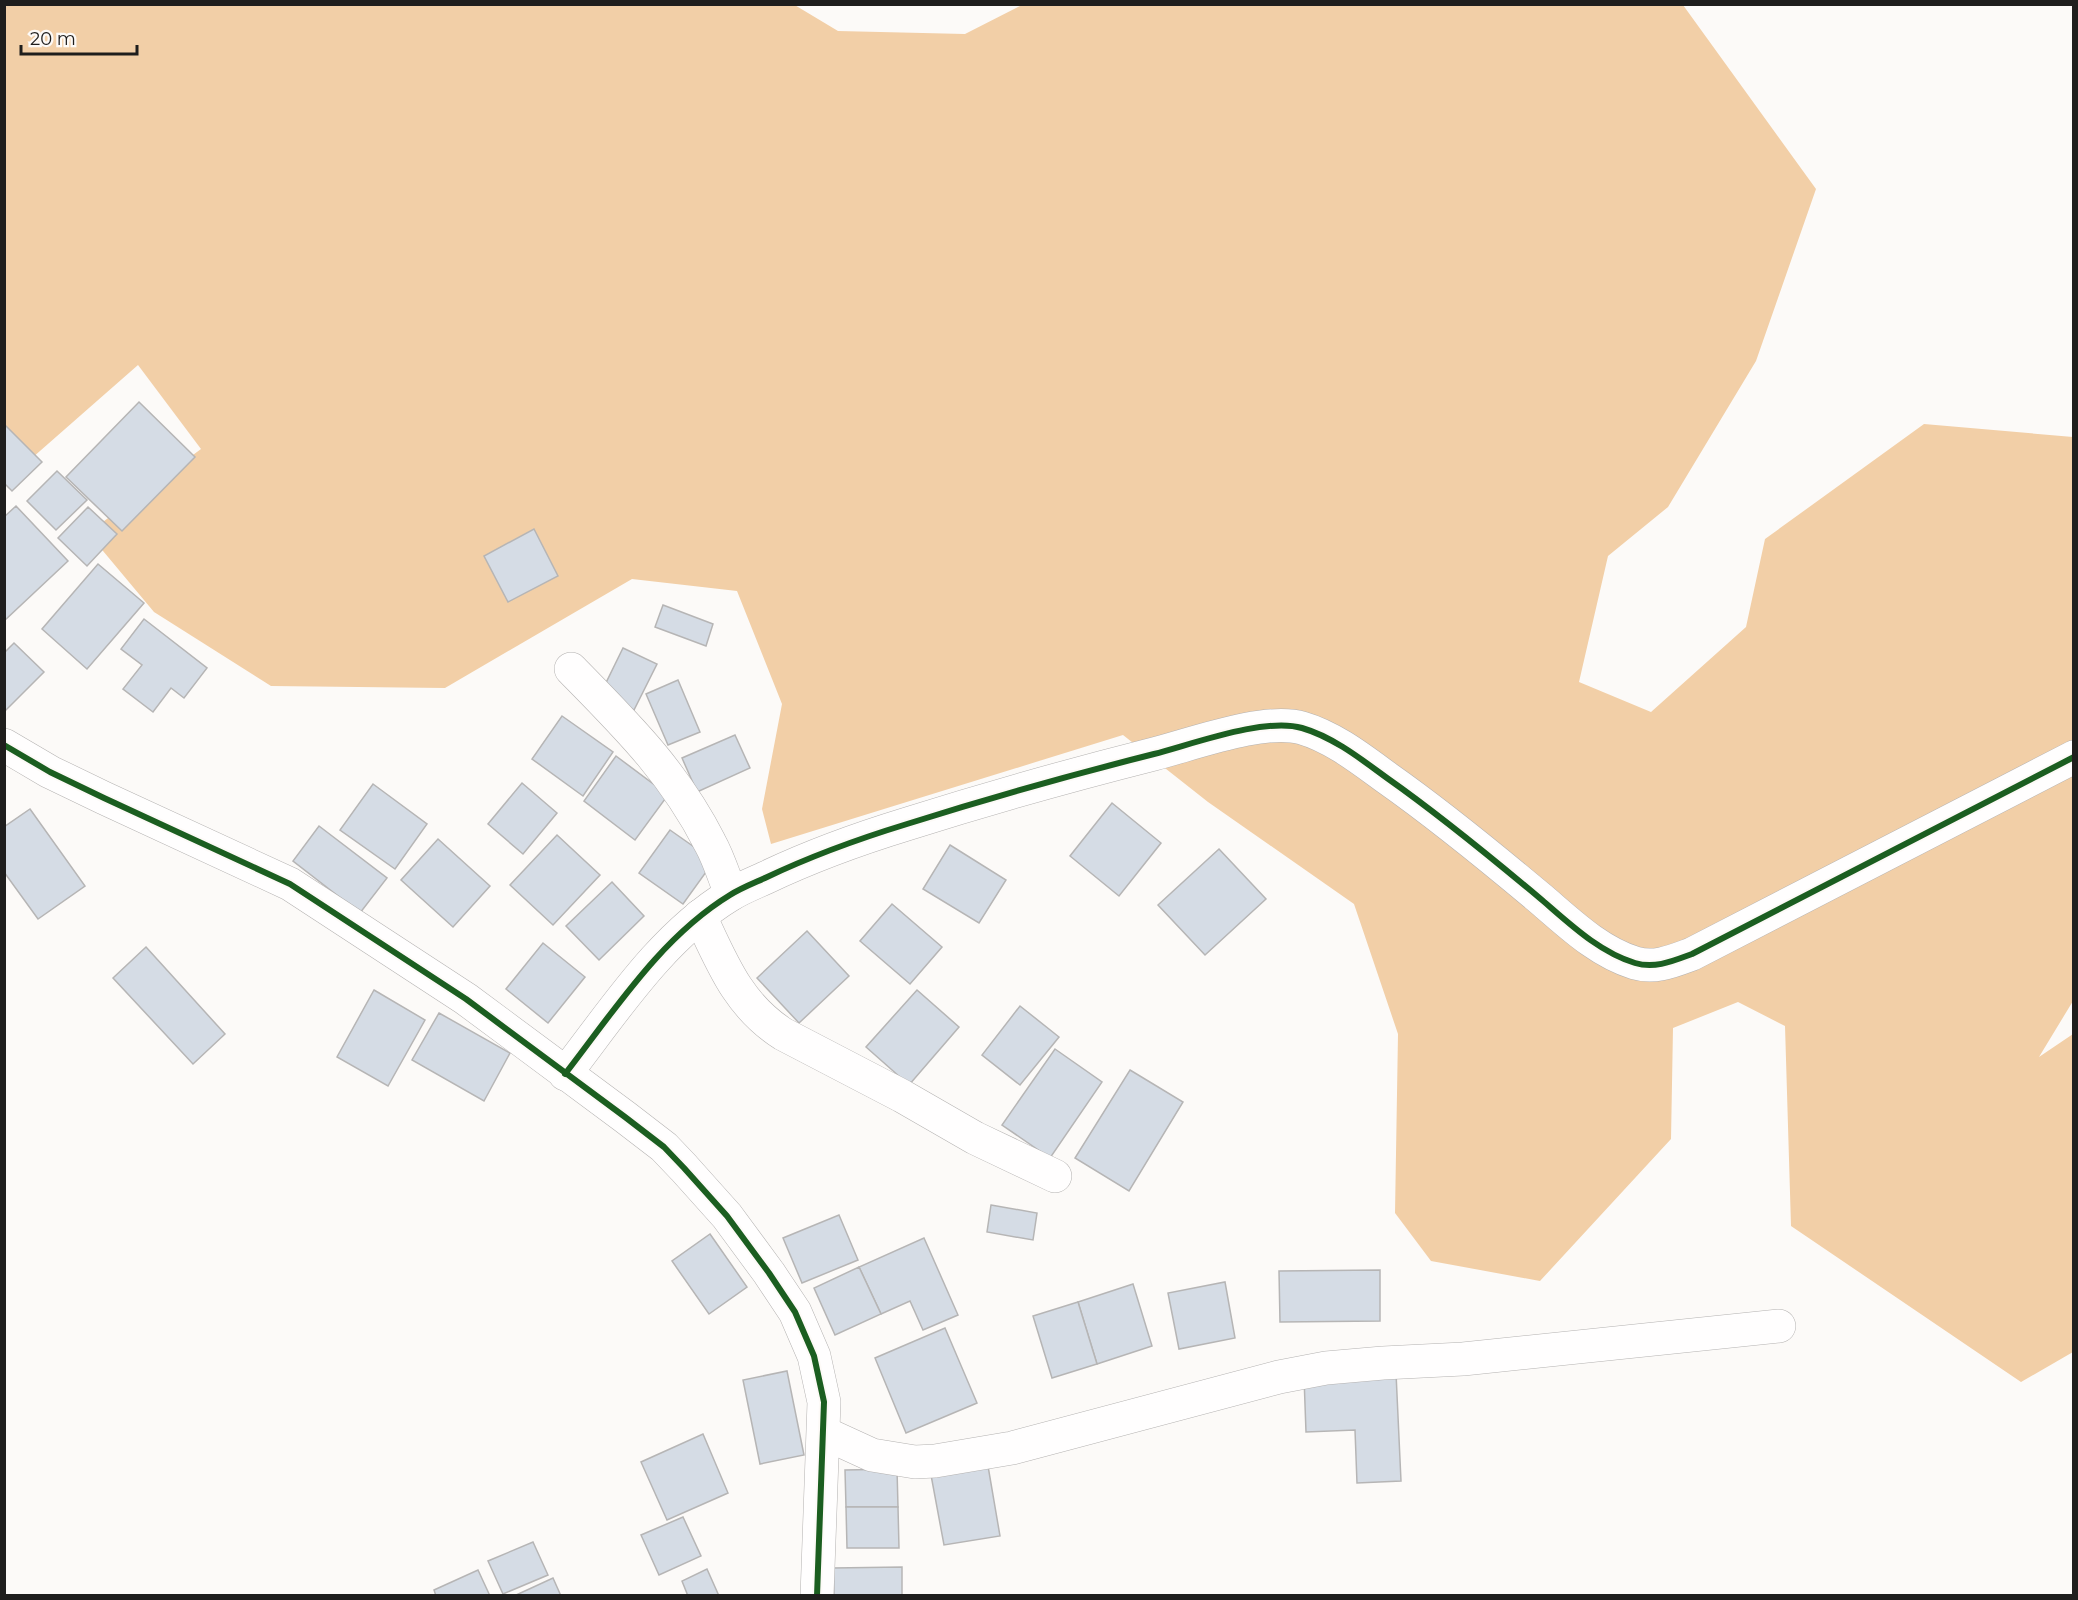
<svg xmlns="http://www.w3.org/2000/svg" width="2078" height="1600" font-family="Montserrat,sans-serif">
	<style>
		.forest { fill: #f2cfa7 }
		.building { fill: #d5dce5; stroke: #b6b5b5; stroke-width: 1.5 }
		.lines { fill: none; stroke-linecap: round; stroke-linejoin: round }
		.minor-casing { stroke: #b4b2b1; stroke-width: 34 }
		.minor { stroke: #fffefe; stroke-width: 33 }
		.cycleway-casing { stroke: #fdfaf7; stroke-width: 10 }
		.cycleway { stroke: #1b5e20; stroke-width: 6 }
	</style>
	<rect width="100%" height="100%" fill="#fcfaf8"/>
	<polygon class="forest" points="793,4 838,31 965,34 1024,4 1683,5 1816,189 1756,361 1668,507 1608,556 1579,682 1651,712 1746,627 1765,539 1924,424 2073,437 2073,1001 2039,1057 2073,1034 2073,1352 2021,1382 1791,1226 1785,1026 1738,1002 1673,1028 1671,1139 1540,1281 1431,1261 1395,1213 1398,1034 1354,904 1208,802 1123,735 771,844 762,809 782,704 737,591 632,579 445,688 271,686 154,612 88,533 201,449 138,365 32,458 5,447 4,5"/>
	<g class="building">
		<polygon points="139,402 195,457 122,531 66,477"/>
		<polygon points="4,424 42,462 12,491 4,483"/>
		<polygon points="57,471 87,500 56,530 27,501"/>
		<polygon points="16,506 68,561 4,621 4,517"/>
		<polygon points="88,507 117,534 87,566 58,538"/>
		<polygon points="534,529 558,576 508,602 484,556"/>
		<polygon points="98,564 144,603 87,669 42,629"/>
		<polygon points="663,605 713,624 706,646 655,627"/>
		<polygon points="144,619 207,668 184,698 171,688 153,712 123,689 142,665 121,649"/>
		<polygon points="14,643 44,672 4,712 4,653"/>
		<polygon points="623,648 657,664 634,710 601,693"/>
		<polygon points="678,680 700,732 668,745 646,694"/>
		<polygon points="562,716 613,752 583,796 532,759"/>
		<polygon points="735,735 750,768 697,792 682,758"/>
		<polygon points="616,756 668,795 635,840 584,801"/>
		<polygon points="522,783 557,813 523,854 488,824"/>
		<polygon points="373,784 427,824 395,869 340,830"/>
		<polygon points="1112,803 1161,843 1119,896 1070,856"/>
		<polygon points="30,809 85,886 38,919 4,872 4,827"/>
		<polygon points="319,826 387,878 360,913 293,861"/>
		<polygon points="670,830 714,861 683,904 639,873"/>
		<polygon points="557,835 600,875 553,925 510,885"/>
		<polygon points="438,839 490,886 453,927 401,880"/>
		<polygon points="950,845 1006,880 979,923 923,889"/>
		<polygon points="1219,849 1266,899 1205,955 1158,905"/>
		<polygon points="612,882 644,916 599,960 566,926"/>
		<polygon points="892,904 942,947 910,984 860,941"/>
		<polygon points="807,931 849,976 799,1023 757,978"/>
		<polygon points="543,943 585,977 548,1023 506,989"/>
		<polygon points="146,947 225,1034 193,1064 113,978"/>
		<polygon points="374,990 425,1020 388,1086 337,1057"/>
		<polygon points="917,990 959,1027 909,1085 866,1047"/>
		<polygon points="1020,1006 1059,1037 1020,1085 982,1055"/>
		<polygon points="439,1013 510,1053 484,1101 412,1060"/>
		<polygon points="1055,1049 1102,1082 1050,1158 1002,1125"/>
		<polygon points="1130,1070 1183,1102 1129,1191 1075,1158"/>
		<polygon points="991,1205 1037,1213 1033,1240 987,1232"/>
		<polygon points="839,1215 858,1260 802,1283 783,1238"/>
		<polygon points="710,1234 747,1287 709,1314 672,1261"/>
		<polygon points="924,1238 958,1315 923,1330 910,1301 881,1314 859,1267"/>
		<polygon points="859,1267 881,1314 835,1335 814,1288"/>
		<polygon points="1380,1270 1380,1321 1280,1322 1279,1271"/>
		<polygon points="1225,1282 1235,1338 1179,1349 1168,1293"/>
		<polygon points="1133,1284 1152,1346 1097,1364 1078,1302"/>
		<polygon points="1078,1302 1097,1364 1052,1378 1033,1316"/>
		<polygon points="945,1328 977,1403 906,1433 875,1358"/>
		<polygon points="787,1371 804,1455 760,1464 743,1380"/>
		<polygon points="1396,1373 1401,1481 1357,1483 1355,1430 1306,1432 1304,1377"/>
		<polygon points="703,1434 728,1493 667,1520 641,1462"/>
		<polygon points="988,1466 1000,1536 944,1545 931,1475"/>
		<polygon points="897,1469 898,1507 846,1507 845,1470"/>
		<polygon points="846,1507 898,1507 899,1548 847,1548"/>
		<polygon points="683,1517 701,1556 659,1575 641,1535"/>
		<polygon points="533,1542 548,1575 503,1594 488,1561"/>
		<polygon points="902,1567 902,1596 834,1596 833,1568"/>
		<polygon points="707,1569 719,1596 688,1596 682,1581"/>
		<polygon points="478,1570 490,1596 436,1596 434,1590"/>
		<polygon points="553,1578 561,1596 514,1596"/>
	</g>
	<g class="lines">
		<defs>
			<g id="minor">
				<path d="M 571,669 C 626,725 674,772 710,843 C 719,859 724,877 731,894"/>
				<polyline points="4,745 50,772 104,798 290,884 466,999 625,1117 664,1147 684,1168 727,1216 769,1273 795,1312 814,1356 824,1402 817,1596"/>
				<path d="M 700,916 C 722,963 738,1005 783,1034 L 902,1096 L 975,1138 L 1055,1176"/>
				<path d="M 565,1074 C 614,1011 661,937 730,895 C 741,888 754,883 765,878 C 811,856 858,839 907,824 C 989,798 1071,775 1154,754 C 1193,744 1265,717 1302,728 C 1333,737 1361,759 1387,778 C 1441,816 1492,858 1542,900 C 1570,924 1599,952 1635,963 C 1655,969 1673,961 1692,954 L 2074,757"/>
				<polyline points="824,1433 872,1455 915,1462 935,1461 1012,1448 1279,1377 1326,1368 1383,1363 1463,1359 1779,1326"/>
			</g>
		</defs>
		<use href="#minor" class="minor-casing"/>
		<use href="#minor" class="minor"/>
		<defs>
			<g id="cycleway">
				<polyline points="4,745 50,772 104,798 290,884 466,999 625,1117 664,1147 684,1168 727,1216 769,1273 795,1312 814,1356 824,1402 817,1596"/>
				<path d="M 565,1074 C 614,1011 661,937 730,895 C 741,888 754,883 765,878 C 811,856 858,839 907,824 C 989,798 1071,775 1154,754 C 1193,744 1265,717 1302,728 C 1333,737 1361,759 1387,778 C 1441,816 1492,858 1542,900 C 1570,924 1599,952 1635,963 C 1655,969 1673,961 1692,954 L 2074,757"/>
			</g>
		</defs>
		<use href="#cycleway" class="cycleway-casing"/>
		<use href="#cycleway" class="cycleway"/>
	</g>
	<rect width="2078" height="1600" fill="none" stroke="#1f1e1d" stroke-width="12"/>
	<path d="M21 45v9h116v-9" fill="none" stroke="#1f1e1d" stroke-width="3"/>
	<text x="30" y="45" font-size="18" fill="#1f1e1d" stroke="#fdfaf7" stroke-width="4.5" paint-order="stroke">20 m</text>
</svg>
